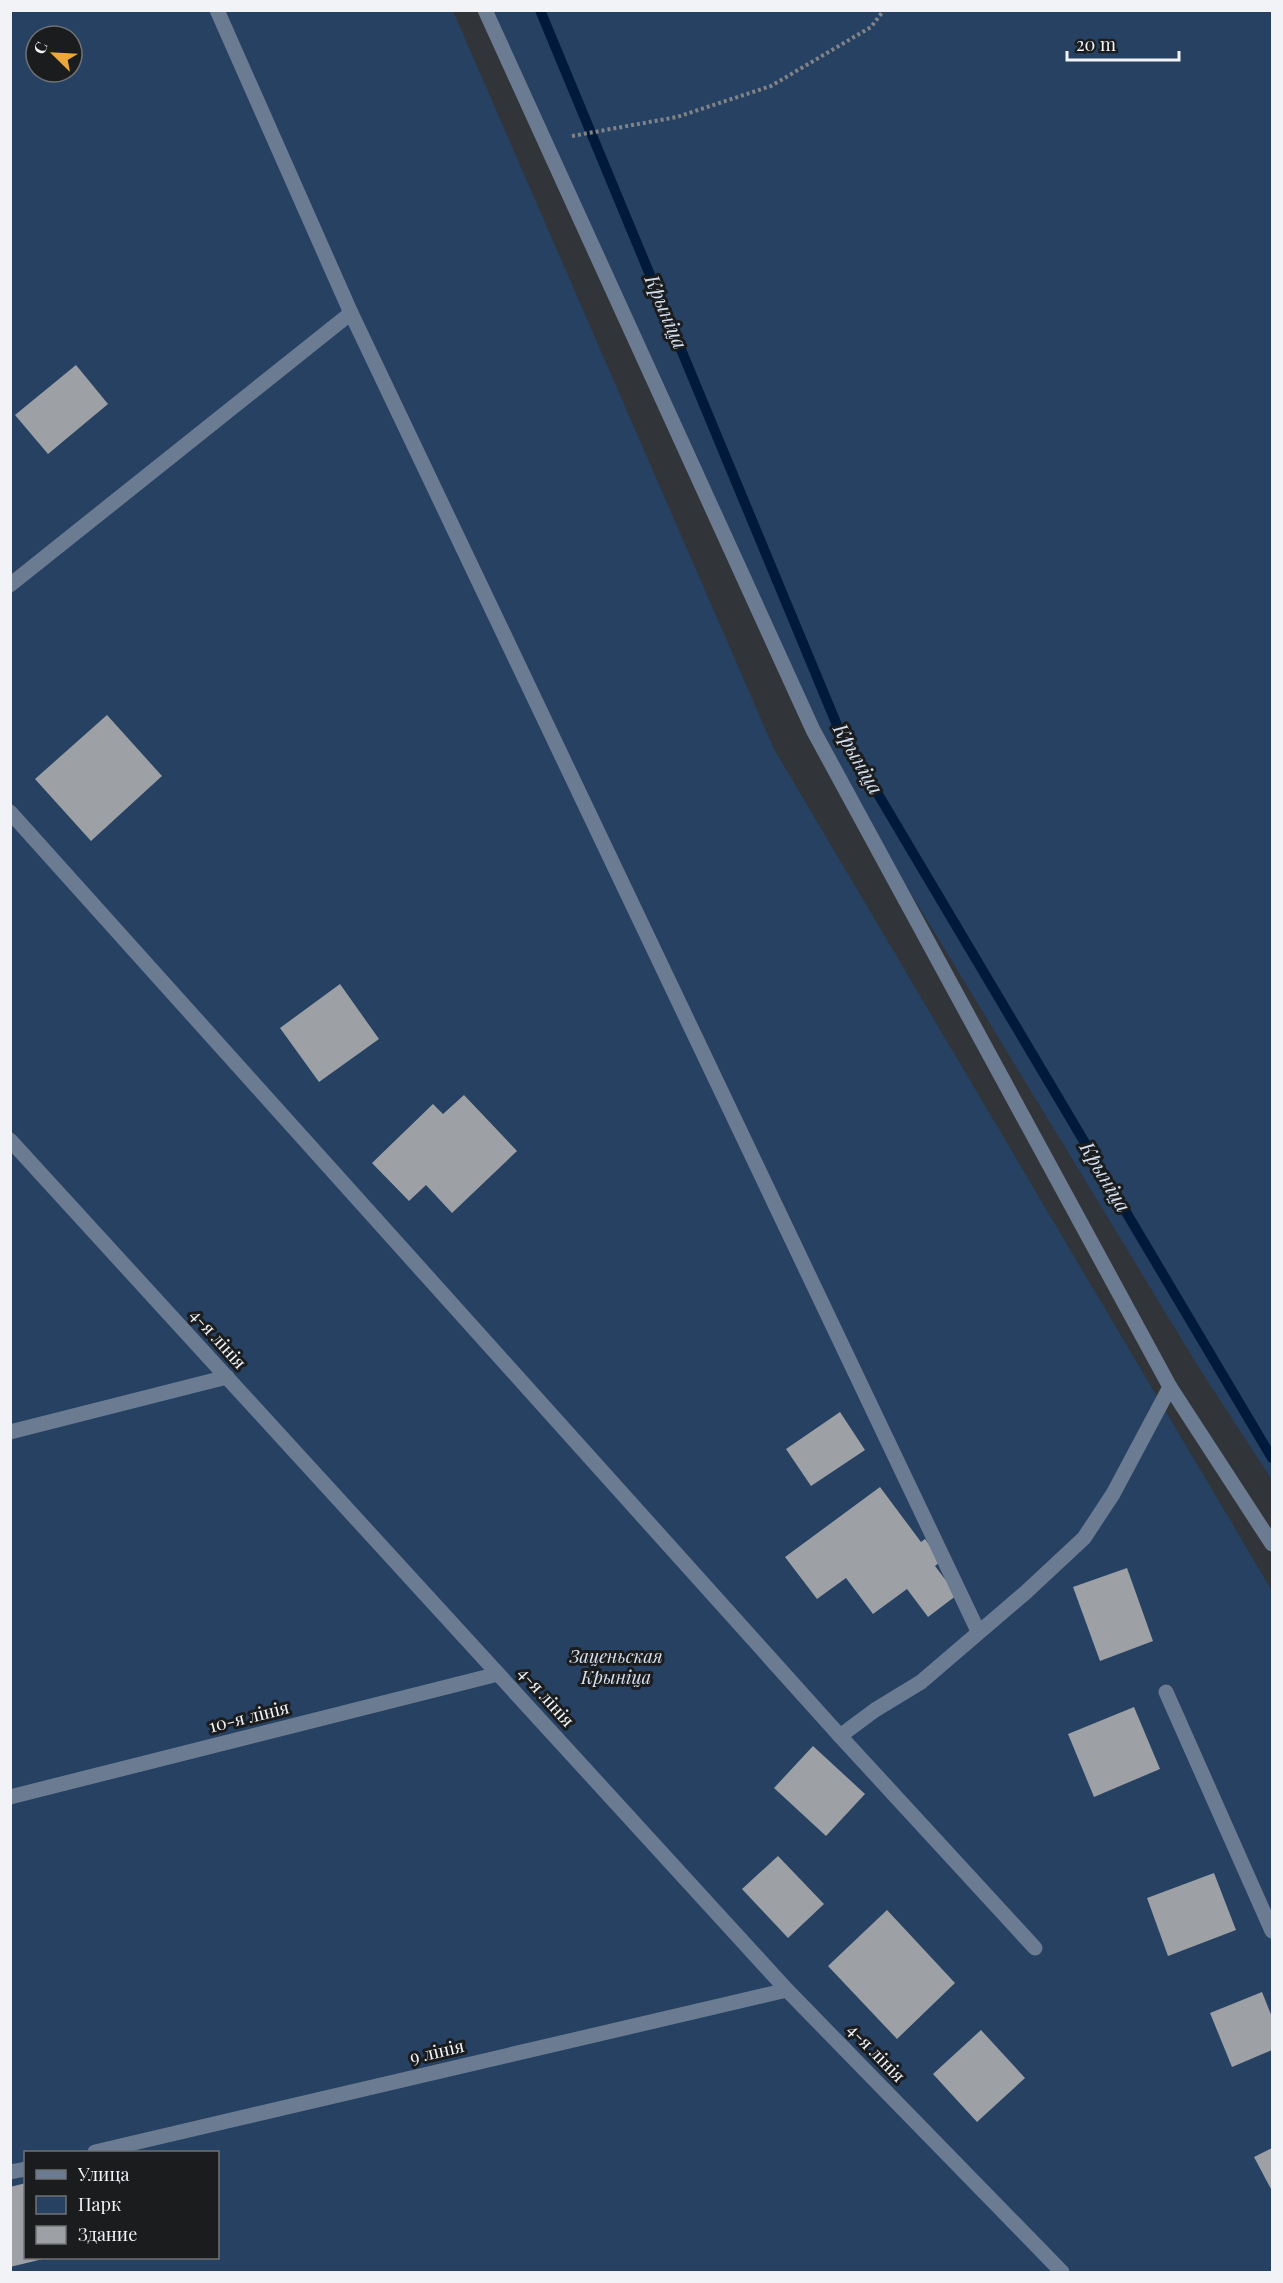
<svg xmlns="http://www.w3.org/2000/svg" width="1283" height="2283" font-family="'Playfair Display',serif">
	<style>
		.green { fill: #264162; fill-rule: evenodd }
		.lines { fill: none; stroke-linecap: round; stroke-linejoin: round }
		.stream { stroke: #001a3b; stroke-width: 10 }
		.building { fill: #9da1a6 }
		.path { stroke: #818387; stroke-width: 4; stroke-dasharray: 3 3; stroke-linecap: butt }
		.minor { stroke: #6b7c92; stroke-width: 15 }
		.labels { text-anchor: middle; stroke-width: 6; stroke-linejoin: round; paint-order: stroke }
		.street-label { font-size: 18px; fill: #f1f3f6; stroke: #1a1c1e }
		.park-label { font-size: 18px; font-style: italic; fill: #d7e3f2; stroke: #1a1c1e }
		.water-label { font-size: 20px; font-style: italic; fill: #d6e1f0; stroke: #1a1c1e }
	</style>
	<rect width="100%" height="100%" fill="#313438"/>
	<g class="green">
		<path d="M 11,11 L 453,11 L 774,749 L 1272,1591 L 1272,2272 L 11,2272 ZM 36,36 L 72,36 L 72,72 L 36,72 ZM 26,2152 L 218,2152 L 218,2258 L 26,2258 Z"/>
		<polygon points="490,11 1272,11 1272,1480 1201,1371 817,739"/>
	</g>
	<g class="lines">
		<polyline class="stream" points="540,10 837,725 1272,1458"/>
	</g>
	<g class="building">
		<polygon points="76,365 108,404 48,454 15,415"/>
		<polygon points="107,715 162,776 91,841 35,779"/>
		<polygon points="340,984 379,1039 319,1082 280,1028"/>
		<polygon points="464,1095 517,1151 452,1213 426,1185 409,1201 372,1163 433,1104 443,1114"/>
		<polygon points="840,1412 865,1450 811,1486 786,1449"/>
		<polygon points="880,1487 921,1542 925,1539 941,1561 935,1566 957,1595 928,1617 907,1589 873,1614 846,1578 817,1599 785,1557"/>
		<polygon points="1127,1568 1153,1641 1100,1661 1073,1587"/>
		<polygon points="1134,1707 1160,1769 1094,1797 1068,1734"/>
		<polygon points="813,1746 865,1794 826,1836 774,1788"/>
		<polygon points="778,1856 824,1904 788,1938 742,1889"/>
		<polygon points="1214,1873 1236,1930 1168,1956 1147,1898"/>
		<polygon points="887,1910 955,1983 897,2039 828,1966"/>
		<polygon points="1262,1992 1272,2017 1272,2050 1232,2067 1210,2013"/>
		<polygon points="981,2030 1025,2078 977,2122 933,2074"/>
		<polygon points="1272,2148 1272,2191 1254,2157"/>
		<polygon points="26,2183 26,2258 47,2258 10,2267 10,2187"/>
	</g>
	<g class="lines">
		<polyline class="path" points="572,136 677,117 771,86 871,27 884,10"/>
		<g class="minor">
			<polyline points="217,10 351,313 978,1631"/>
			<polyline points="485,10 813,730 1170,1387 1272,1544"/>
			<polyline points="10,585 351,313"/>
			<polyline points="10,812 840,1736 1035,1948"/>
			<polyline points="10,1140 787,1990 1062,2272"/>
			<polyline points="10,1432 227,1377"/>
			<polyline points="1166,1692 1272,1931"/>
			<polyline points="840,1736 875,1710 921,1682 1025,1593 1084,1538 1113,1494 1170,1387"/>
			<polyline points="10,1797 498,1674"/>
			<polyline points="95,2152 787,1990"/>
			<polyline points="10,2172 26,2169"/>
		</g>
	</g>
	<g class="labels">
		<g class="street-label">
			<text transform="translate(218 1339) rotate(48)" y="6">4-я лінія</text>
			<text transform="translate(546 1697) rotate(48)" y="6">4-я лінія</text>
			<text transform="translate(249 1717) rotate(-14)" y="6">10-я лінія</text>
			<text transform="translate(437 2052) rotate(-13)" y="6">9 лінія</text>
			<text transform="translate(876 2053) rotate(46)" y="6">4-я лінія</text>
		</g>
		<g class="park-label">
			<text x="616" y="1663">Заценьская<tspan x="616" dy="21">Крыніца</tspan></text>
		</g>
		<g class="water-label">
			<text transform="translate(666 312) rotate(67)" y="7">Крыніца</text>
			<text transform="translate(858 759) rotate(60)" y="7">Крыніца</text>
			<text transform="translate(1105 1177) rotate(59)" y="7">Крыніца</text>
		</g>
	</g>
	<rect width="1283" height="2283" fill="none" stroke="#f1f3f6" stroke-width="24"/>
	<rect x="24" y="2151" width="195" height="108" fill="#1a1c1e" stroke="#707274" stroke-width="1.5"/>
	<rect x="36" y="2170" width="30" height="9" fill="#6b7c92" stroke="#707274" stroke-width="1.5"/>
	<text x="78" y="2181" font-size="18" fill="#f1f3f6">Улица</text>
	<rect x="36" y="2196" width="30" height="18" fill="#264162" stroke="#707274" stroke-width="1.5"/>
	<text x="78" y="2211" font-size="18" fill="#f1f3f6">Парк</text>
	<rect x="36" y="2226" width="30" height="18" fill="#9da1a6" stroke="#707274" stroke-width="1.5"/>
	<text x="78" y="2241" font-size="18" fill="#f1f3f6">Здание</text>
	<g transform="translate(54 54) rotate(294)"><circle r="28" fill="#1a1c1e" stroke="#707274" stroke-width="1.5"/>
	<path d="M0-4.5L10 22L0 15L-10 22Z" fill="#eda83b"/>
	<text y="-9" font-size="16" font-weight="bold" text-anchor="middle" fill="#f1f3f6">С</text>
	</g>
	<path d="M1067 51v9h112v-9" fill="none" stroke="#f1f3f6" stroke-width="3"/>
	<text x="1076" y="51" font-size="18" fill="#f1f3f6" stroke="#1a1c1e" stroke-width="4.5" paint-order="stroke">20 m</text>
</svg>
